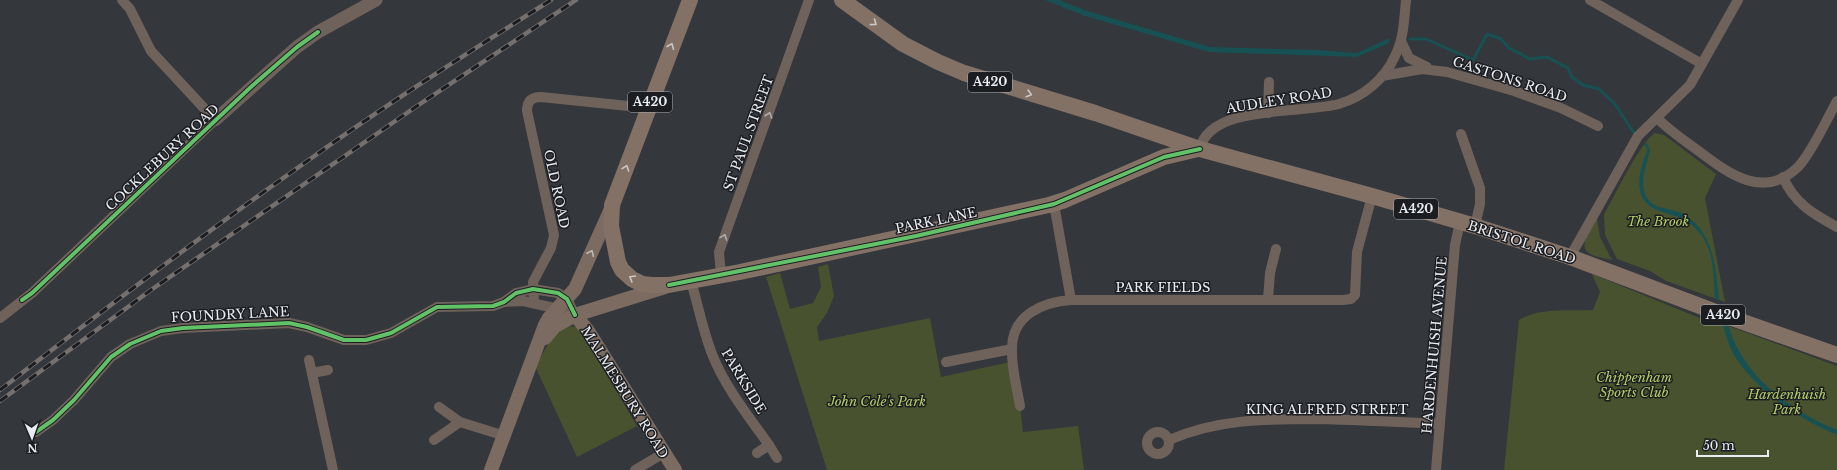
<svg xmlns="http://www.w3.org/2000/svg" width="1837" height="470" font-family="'Libre Baskerville',serif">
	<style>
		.green { fill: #49522f }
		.water { fill: #175154 }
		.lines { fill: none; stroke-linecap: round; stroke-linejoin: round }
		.stream { stroke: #175154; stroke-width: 3 }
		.minor { stroke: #6f625a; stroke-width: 10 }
		.tertiary { stroke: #6f625a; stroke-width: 13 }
		.secondary { stroke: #7b6b60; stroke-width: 14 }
		.primary { stroke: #847166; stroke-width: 16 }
		.rail-casing { stroke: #75706d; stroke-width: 4.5 }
		.rail { stroke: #1b1d21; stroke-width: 3; stroke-dasharray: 9; stroke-linecap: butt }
		.cycleway-casing { stroke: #1b1d21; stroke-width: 6 }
		.cycleway { stroke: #61c268; stroke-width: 4 }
		.oneway { stroke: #cbc7c7 }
		.oneway2 { stroke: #b2aead }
		.oneway3 { stroke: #bdb8b7 }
		.labels { text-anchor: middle; stroke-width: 3; stroke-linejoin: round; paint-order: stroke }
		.shield { fill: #1b1d21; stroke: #abaeb3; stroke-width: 1 }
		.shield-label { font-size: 12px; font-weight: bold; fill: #e9ecf1 }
		.street-label { font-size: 13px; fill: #e9ecf1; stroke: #1b1d21 }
		.park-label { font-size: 13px; font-style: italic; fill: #b4cd66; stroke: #1b1d21 }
	</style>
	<rect width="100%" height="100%" fill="#34373b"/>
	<g class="green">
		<path d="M 1655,133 L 1664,135 L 1716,174 L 1705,198 L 1725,302 L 1666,281 L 1650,271 L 1617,259 L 1605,235 L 1604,215 C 1613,198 1641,141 1655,133 Z"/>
		<path d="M 1597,218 L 1600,237 L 1612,260 C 1605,258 1596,257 1590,254 C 1576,245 1592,228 1597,218 Z"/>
		<polygon points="828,264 834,296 827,313 817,327 819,341 930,318 941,377 1010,362 1020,406 1023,432 1078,426 1084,470 827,470 766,277 780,273 790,309 813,303 821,287 818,267"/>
		<path d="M 1592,274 L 1702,319 L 1712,320 L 1837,366 L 1837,470 L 1504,470 L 1519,320 C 1540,307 1569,311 1593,310 L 1600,292 Z"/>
		<polygon points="568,326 576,327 581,332 637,426 577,457 535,366 555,333"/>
	</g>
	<g class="water">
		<polygon points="1045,0 1059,0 1087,11 1210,47 1317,50 1357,53 1389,38 1389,43 1357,57 1209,52 1085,16"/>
		<path d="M 1646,142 L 1650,150 C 1646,168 1633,197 1659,207 C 1669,210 1680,210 1688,217 C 1715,237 1716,270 1719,301 L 1715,299 C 1713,275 1715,249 1697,230 C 1684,215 1674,217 1657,210 C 1631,199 1639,171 1647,151 L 1647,148 L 1644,145 Z"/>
		<path d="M 1723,325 L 1729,327 C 1743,376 1791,411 1837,430 L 1837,435 C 1802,421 1756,390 1735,357 C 1729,347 1726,335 1723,325 Z"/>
	</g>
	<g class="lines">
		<polyline class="stream" points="1410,39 1426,39 1473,60 1487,34 1501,39 1509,48 1530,59 1547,57 1568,68 1572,77 1583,85 1599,89 1615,104 1634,133"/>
		<g class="minor">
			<polyline points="1590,0 1702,64"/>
			<polyline points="1401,41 1409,58 1427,67"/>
			<polyline points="1382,76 1422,69 1447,72 1514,91 1561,108 1598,126"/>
			<polyline points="1268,113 1269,82"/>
			<path d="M 1657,118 C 1670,131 1685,141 1700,152 C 1729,174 1764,200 1798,167 C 1811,154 1827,119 1837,101"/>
			<polyline points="1461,134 1480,188 1480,204 1475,226"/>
			<path d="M 1200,149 C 1209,104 1302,114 1339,104 C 1363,97 1385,79 1395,56 C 1404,39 1404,19 1406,0"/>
			<path d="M 1783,177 C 1794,203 1813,214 1837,227"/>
			<polyline points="1054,204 1071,300 1343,300 1351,299 1355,295 1357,252 1372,196"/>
			<polyline points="1570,257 1638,136 1690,85 1738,0"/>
			<polyline points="721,275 719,252 809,0"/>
			<path d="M 691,281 C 698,305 703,331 712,354 C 725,387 749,417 769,445 L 757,453"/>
			<polyline points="1268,299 1270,273 1276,249"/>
			<polyline points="504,302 523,301 563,310"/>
			<path d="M 534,302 L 533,282 L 551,248 L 554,235 L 527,111 C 527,101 532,97 541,97 L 648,108"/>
			<polyline points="0,318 32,293 215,120 151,51 130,9 122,0"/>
			<polyline points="309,360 333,470"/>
			<polyline points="946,362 1012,349"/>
			<polyline points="312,373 328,370"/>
			<path d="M 1020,406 C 1017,388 1011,367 1012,348 C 1012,315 1043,302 1071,300"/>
			<polyline points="439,407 460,422"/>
			<polyline points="36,432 53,420 74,400 111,357 130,344 161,331 183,328 289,323 307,327 344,340 366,340 391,333 437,307 493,306 504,302 516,293 533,289 558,293 567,299 575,315"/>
			<circle cx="1158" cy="443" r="11"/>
			<polyline points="434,440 460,422 505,436"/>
			<path d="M 1169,440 C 1217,419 1266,419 1318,419 C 1359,420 1399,422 1440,424"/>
			<polyline points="769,445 777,458"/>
			<polyline points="635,470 664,453"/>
			<polyline points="1436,470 1455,245 1460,222"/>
		</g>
		<polyline class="tertiary" points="215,120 297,47 318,32 376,0"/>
		<g class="secondary">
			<polyline points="575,315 588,331 675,470"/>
			<polyline points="545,338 555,326 575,315 665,287"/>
			<polyline points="491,470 545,325 549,318 575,289 610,211"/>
		</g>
		<g class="primary">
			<polyline points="690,0 612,205 611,226 618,262 622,270 632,279 642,284 652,285 669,285 740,272 1049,205 1065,200 1164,157 1198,149"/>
			<polyline points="842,0 903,44 938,62 964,73 1095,113 1200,149 1372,196 1475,226 1570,257 1729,317 1837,355"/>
		</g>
		<defs>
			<g id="rail">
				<path d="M 0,390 C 103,310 206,232 313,157 C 390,102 471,51 551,0"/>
				<polyline points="0,401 151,290 417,106 576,0"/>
			</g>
		</defs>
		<use href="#rail" class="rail-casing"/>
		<use href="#rail" class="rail"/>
		<defs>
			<g id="cycleway">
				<polyline points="669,285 916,236 1054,204 1164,157 1200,149"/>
				<polyline points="22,300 32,293 252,86 297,47 318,32"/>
				<polyline points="36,432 53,420 74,400 111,357 130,344 161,331 183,328 289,323 307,327 344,340 366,340 391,333 437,307 493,306 504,302 516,293 533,289 558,293 567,299 575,315"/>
			</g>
		</defs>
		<use href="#cycleway" class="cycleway-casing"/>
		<use href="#cycleway" class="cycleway"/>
	</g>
	<defs><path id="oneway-chevron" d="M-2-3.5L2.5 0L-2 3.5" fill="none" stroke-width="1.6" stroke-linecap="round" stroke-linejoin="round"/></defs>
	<g class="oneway">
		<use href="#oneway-chevron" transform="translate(874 23) rotate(37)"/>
		<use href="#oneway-chevron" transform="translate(671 46) rotate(-68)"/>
		<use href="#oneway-chevron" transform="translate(1029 94) rotate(16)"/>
		<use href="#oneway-chevron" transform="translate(626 168) rotate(-70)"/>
		<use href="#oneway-chevron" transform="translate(632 278) rotate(-149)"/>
	</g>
	<g class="oneway2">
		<use href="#oneway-chevron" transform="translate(769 115) rotate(-71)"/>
		<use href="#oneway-chevron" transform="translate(724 237) rotate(-70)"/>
	</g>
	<use class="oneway3" href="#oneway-chevron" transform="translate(591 253) rotate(-65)"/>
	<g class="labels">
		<g class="shield">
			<rect x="968" y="72" width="44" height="20" rx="3"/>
			<rect x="628" y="92" width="44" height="20" rx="3"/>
			<rect x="1394" y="199" width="44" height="20" rx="3"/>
			<rect x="1701" y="305" width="44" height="20" rx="3"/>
		</g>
		<g class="shield-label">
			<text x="990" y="86">A420</text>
			<text x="650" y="106">A420</text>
			<text x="1416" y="213">A420</text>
			<text x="1723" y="319">A420</text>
		</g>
		<g class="street-label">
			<text transform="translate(1510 79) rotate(18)" y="5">GASTONS ROAD</text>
			<text transform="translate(1279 100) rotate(-9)" y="5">AUDLEY ROAD</text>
			<text transform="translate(748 133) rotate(-70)" y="5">ST PAUL STREET</text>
			<text transform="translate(162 157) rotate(-43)" y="5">COCKLEBURY ROAD</text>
			<text transform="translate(557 189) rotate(78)" y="5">OLD ROAD</text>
			<text transform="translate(936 220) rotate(-12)" y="5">PARK LANE</text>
			<text transform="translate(1522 242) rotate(18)" y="5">BRISTOL ROAD</text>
			<text x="1163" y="292">PARK FIELDS</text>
			<text transform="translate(230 314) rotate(-3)" y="5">FOUNDRY LANE</text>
			<text transform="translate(1434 345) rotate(-85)" y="5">HARDENHUISH AVENUE</text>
			<text transform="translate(744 381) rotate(59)" y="5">PARKSIDE</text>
			<text transform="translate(625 392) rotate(58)" y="5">MALMESBURY ROAD</text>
			<text x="1327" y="414">KING ALFRED STREET</text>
		</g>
		<g class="park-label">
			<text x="1658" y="226">The Brook</text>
			<text x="1634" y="382">Chippenham<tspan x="1634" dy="15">Sports Club</tspan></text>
			<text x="1787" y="399">Hardenhuish<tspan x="1787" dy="15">Park</tspan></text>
			<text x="877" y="406">John Cole's Park</text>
		</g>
	</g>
	<g transform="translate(32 438) rotate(178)" stroke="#1b1d21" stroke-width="3" paint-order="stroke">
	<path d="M0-3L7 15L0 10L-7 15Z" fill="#e9ecf1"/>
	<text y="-6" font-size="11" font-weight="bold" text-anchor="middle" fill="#e9ecf1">N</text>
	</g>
	<path d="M1697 450v6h71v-6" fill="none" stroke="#e9ecf1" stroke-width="2"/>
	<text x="1703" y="450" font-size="12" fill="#e9ecf1" stroke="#1b1d21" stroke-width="3" paint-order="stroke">50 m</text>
</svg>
